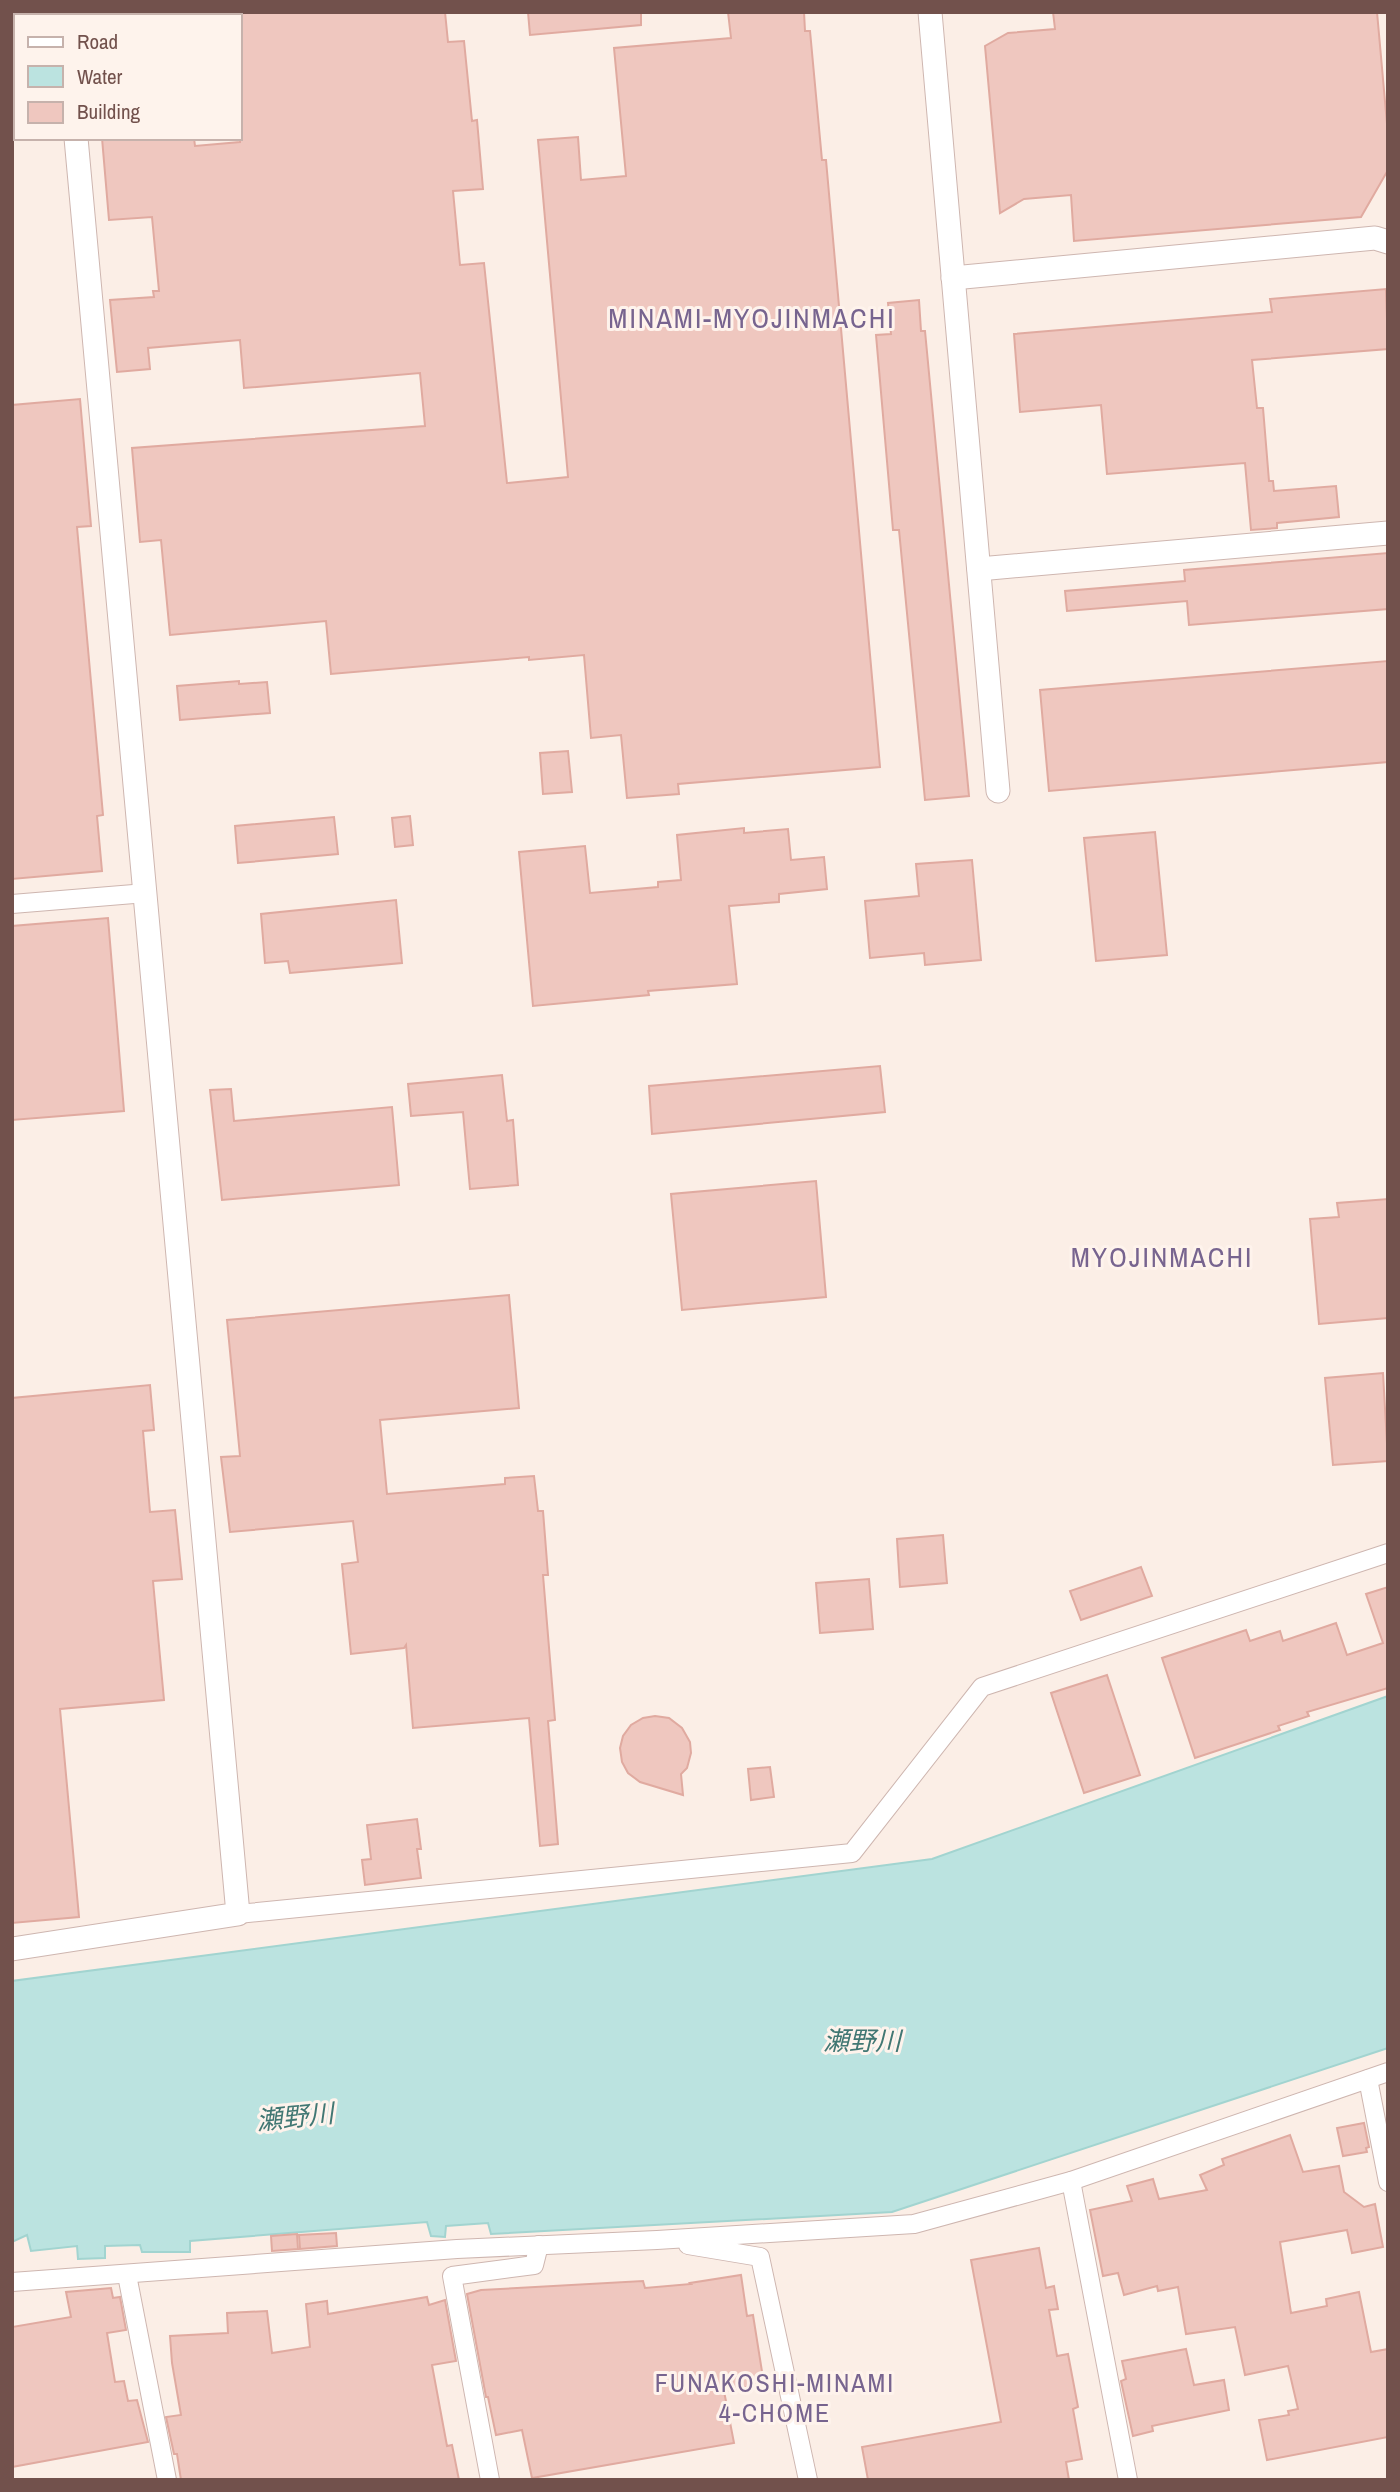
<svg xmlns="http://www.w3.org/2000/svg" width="1400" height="2492" font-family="'Archivo Narrow','Noto Sans JP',sans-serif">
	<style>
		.water { fill: #bbe3e0; stroke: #a2d4d0; stroke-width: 2 }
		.building { fill: #efc7bf; stroke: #e0aaa0; stroke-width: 2 }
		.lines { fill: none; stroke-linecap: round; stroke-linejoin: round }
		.minor-casing { stroke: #ceb6b0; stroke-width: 20 }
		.tertiary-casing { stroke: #ceb6b0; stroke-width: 25 }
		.minor { stroke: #fff; stroke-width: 18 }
		.tertiary { stroke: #fff; stroke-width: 23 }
		.labels { text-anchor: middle; stroke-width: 6; stroke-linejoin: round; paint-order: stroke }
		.water-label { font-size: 26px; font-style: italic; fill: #417773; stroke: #fef3ec }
		.neighbourhood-label { font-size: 26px; letter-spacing: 2px; fill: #77648f; stroke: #fef3ec }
		.quarter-label { font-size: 28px; letter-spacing: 2px; fill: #77648f; stroke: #fef3ec }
	</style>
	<rect width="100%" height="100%" fill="#fbeee6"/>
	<polygon class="water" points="1388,1696 1388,2048 892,2212 491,2234 488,2223 446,2226 445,2237 431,2236 427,2222 190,2241 190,2252 142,2252 140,2245 105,2246 105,2258 78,2259 77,2246 31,2251 27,2235 12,2242 12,1981 932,1859"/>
	<g class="building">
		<polygon points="240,12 445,12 448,42 464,41 472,121 477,120 483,189 453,191 460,265 484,263 507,483 568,477 538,140 578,137 581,180 626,176 614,48 731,38 728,12 804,12 805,31 810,31 822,160 826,160 880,767 678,784 679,794 627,798 621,735 591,738 584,655 529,660 529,657 331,674 326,621 170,635 161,540 140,542 132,448 425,426 420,373 244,388 240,340 148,348 150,369 117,372 110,300 154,297 153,291 159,291 152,217 109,220 102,138 194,138 195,146 240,142"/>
		<polygon points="528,12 641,12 641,25 530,35"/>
		<polygon points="1053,12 1377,12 1388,135 1388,170 1361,217 1074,241 1071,195 1024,199 1000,213 985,46 1008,33 1055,29"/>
		<polygon points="1386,289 1388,349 1252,360 1257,408 1263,408 1269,481 1273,481 1274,491 1336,486 1339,517 1277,523 1277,528 1251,530 1245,463 1107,474 1101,405 1020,412 1014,334 1272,312 1270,299"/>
		<polygon points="919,300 921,331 925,331 969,796 925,800 899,530 893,530 876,335 891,334 888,303"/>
		<polygon points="80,399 91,526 77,527 103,815 97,816 102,871 12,879 12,405"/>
		<polygon points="1388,553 1388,609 1189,625 1187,601 1067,611 1065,591 1185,581 1184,570"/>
		<polygon points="1388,661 1388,762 1049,791 1040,690"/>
		<polygon points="239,681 239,684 267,682 270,713 180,720 177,686"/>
		<polygon points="568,751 572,792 543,794 540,753"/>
		<polygon points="410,816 413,845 395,847 392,818"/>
		<polygon points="334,817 338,854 238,863 235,826"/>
		<polygon points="744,828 744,833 788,829 791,860 824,857 827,889 779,894 779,902 729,906 737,984 648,991 649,995 533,1006 519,852 585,846 590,893 658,887 658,882 681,880 677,835"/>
		<polygon points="1155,832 1167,955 1096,961 1084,838"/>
		<polygon points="972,860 981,960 925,965 924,953 870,958 865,901 919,896 916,864"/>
		<polygon points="396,900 402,963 290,973 288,961 265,963 261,914"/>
		<polygon points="108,918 124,1111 12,1120 12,926"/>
		<polygon points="880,1066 885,1112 652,1134 649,1086"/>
		<polygon points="502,1075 507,1121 513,1120 518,1185 470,1189 463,1112 411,1116 408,1084"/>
		<polygon points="231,1089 234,1121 392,1107 399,1185 222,1200 210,1090"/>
		<polygon points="816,1181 826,1297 682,1310 671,1194"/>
		<polygon points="1388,1199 1388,1318 1319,1324 1310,1219 1339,1217 1337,1203"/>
		<polygon points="509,1295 519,1408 380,1420 387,1494 505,1484 505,1478 534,1476 538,1511 543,1511 548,1575 543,1575 555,1720 548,1721 558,1844 540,1846 529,1718 413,1728 406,1645 404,1648 351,1654 342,1564 358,1562 353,1521 230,1532 221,1457 240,1456 227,1320"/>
		<polygon points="1383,1373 1388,1461 1333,1465 1325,1378"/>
		<polygon points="150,1385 154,1430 143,1431 150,1512 175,1510 182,1579 153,1581 164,1700 60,1709 79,1917 12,1923 12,1398"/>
		<polygon points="943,1535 947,1583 900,1587 897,1539"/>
		<polygon points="1141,1567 1152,1596 1081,1620 1070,1591"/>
		<polygon points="869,1579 873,1629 820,1633 816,1583"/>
		<polygon points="1388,1587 1388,1688 1307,1712 1309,1716 1278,1726 1280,1730 1195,1758 1162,1658 1246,1630 1250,1641 1280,1631 1283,1641 1336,1623 1347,1655 1383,1643 1366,1594"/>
		<polygon points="1107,1675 1140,1775 1084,1793 1051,1693"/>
		<polygon points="655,1716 669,1718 682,1728 690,1742 691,1753 687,1768 681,1774 683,1795 640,1782 628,1773 622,1762 620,1748 623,1736 631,1725 643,1718"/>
		<polygon points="770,1767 774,1797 751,1800 748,1769"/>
		<polygon points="417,1819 421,1849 417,1849 421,1878 365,1885 362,1860 371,1859 367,1825"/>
		<polygon points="1364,2123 1369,2147 1366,2148 1367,2152 1343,2156 1337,2128"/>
		<polygon points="1290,2135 1303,2172 1339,2166 1344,2192 1364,2207 1375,2204 1383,2247 1352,2253 1347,2230 1280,2242 1291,2313 1327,2306 1326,2299 1359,2292 1371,2352 1388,2349 1388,2437 1267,2460 1259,2420 1289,2415 1288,2411 1298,2409 1288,2366 1245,2375 1235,2327 1186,2334 1178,2287 1158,2291 1157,2286 1124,2295 1118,2273 1103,2276 1090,2210 1132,2201 1127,2186 1153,2179 1159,2199 1207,2190 1200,2175 1224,2165 1222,2159"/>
		<polygon points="336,2233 337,2246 300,2249 299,2235"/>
		<polygon points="297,2234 298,2249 272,2251 271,2236"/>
		<polygon points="1039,2248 1046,2288 1054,2286 1058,2309 1049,2310 1057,2356 1068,2354 1078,2407 1073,2409 1082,2459 1066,2462 1069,2480 868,2480 862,2447 1001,2422 971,2260"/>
		<polygon points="741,2275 747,2316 753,2315 764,2384 724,2391 734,2443 532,2478 522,2430 496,2435 488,2397 486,2397 467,2294 481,2290 643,2281 645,2288 691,2284 690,2283"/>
		<polygon points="111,2288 113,2298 120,2297 126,2330 107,2333 115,2382 124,2381 128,2401 137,2400 148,2442 12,2467 12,2327 71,2317 66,2292"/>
		<polygon points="427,2297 429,2305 445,2300 456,2361 432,2365 447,2446 452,2445 459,2480 181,2480 177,2454 174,2454 166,2417 181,2415 172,2363 170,2336 228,2333 227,2313 267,2311 272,2353 310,2347 306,2304 327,2301 328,2314"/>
		<polygon points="1186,2349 1194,2385 1224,2380 1229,2410 1152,2426 1153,2431 1133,2436 1121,2381 1126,2379 1122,2361"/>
	</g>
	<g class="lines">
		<defs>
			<g id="minor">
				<polyline points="12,904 146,893"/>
				<polyline points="238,1914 852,1853 982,1687 1388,1553"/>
				<polyline points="1368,2079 1388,2182"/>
				<polyline points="1071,2181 1128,2480"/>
				<polyline points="688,2245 760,2257 808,2480"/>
				<polyline points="127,2275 167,2480"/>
				<polyline points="12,2282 457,2249 657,2240 914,2224 1071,2181 1388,2072"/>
				<polyline points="490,2480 452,2276 534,2265 539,2245"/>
			</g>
			<g id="tertiary">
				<polyline points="65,12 65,16"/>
				<polyline points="930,12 998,791"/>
				<polyline points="953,278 1375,238 1388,242"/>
				<polyline points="979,569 1388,533"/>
				<polyline points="12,1949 238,1914 76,138"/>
			</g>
		</defs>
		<use href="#minor" class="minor-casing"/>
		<use href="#tertiary" class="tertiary-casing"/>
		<use href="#minor" class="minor"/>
		<use href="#tertiary" class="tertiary"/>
	</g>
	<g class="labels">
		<g class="water-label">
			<text x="862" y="2050">瀬野川</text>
			<text transform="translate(295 2117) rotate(-6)" y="9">瀬野川</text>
		</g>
		<g class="neighbourhood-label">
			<text x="775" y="2392">FUNAKOSHI-MINAMI<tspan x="775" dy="30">4-CHOME</tspan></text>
		</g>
		<g class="quarter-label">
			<text x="752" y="328">MINAMI-MYOJINMACHI</text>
			<text x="1162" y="1267">MYOJINMACHI</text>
		</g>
	</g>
	<rect width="1400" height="2492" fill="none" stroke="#72514c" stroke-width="28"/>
	<rect x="14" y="14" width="228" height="126" fill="#fef3ec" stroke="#c6b2ac" stroke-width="2"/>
	<rect x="28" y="37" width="35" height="10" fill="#ffffff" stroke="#c6b2ac" stroke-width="2"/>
	<text x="77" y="49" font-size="21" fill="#72514c">Road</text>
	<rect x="28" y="66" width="35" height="21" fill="#bbe3e0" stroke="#c6b2ac" stroke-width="2"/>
	<text x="77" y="84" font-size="21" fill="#72514c">Water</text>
	<rect x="28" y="102" width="35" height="21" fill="#efc7bf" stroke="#c6b2ac" stroke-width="2"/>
	<text x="77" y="119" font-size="21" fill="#72514c">Building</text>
</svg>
